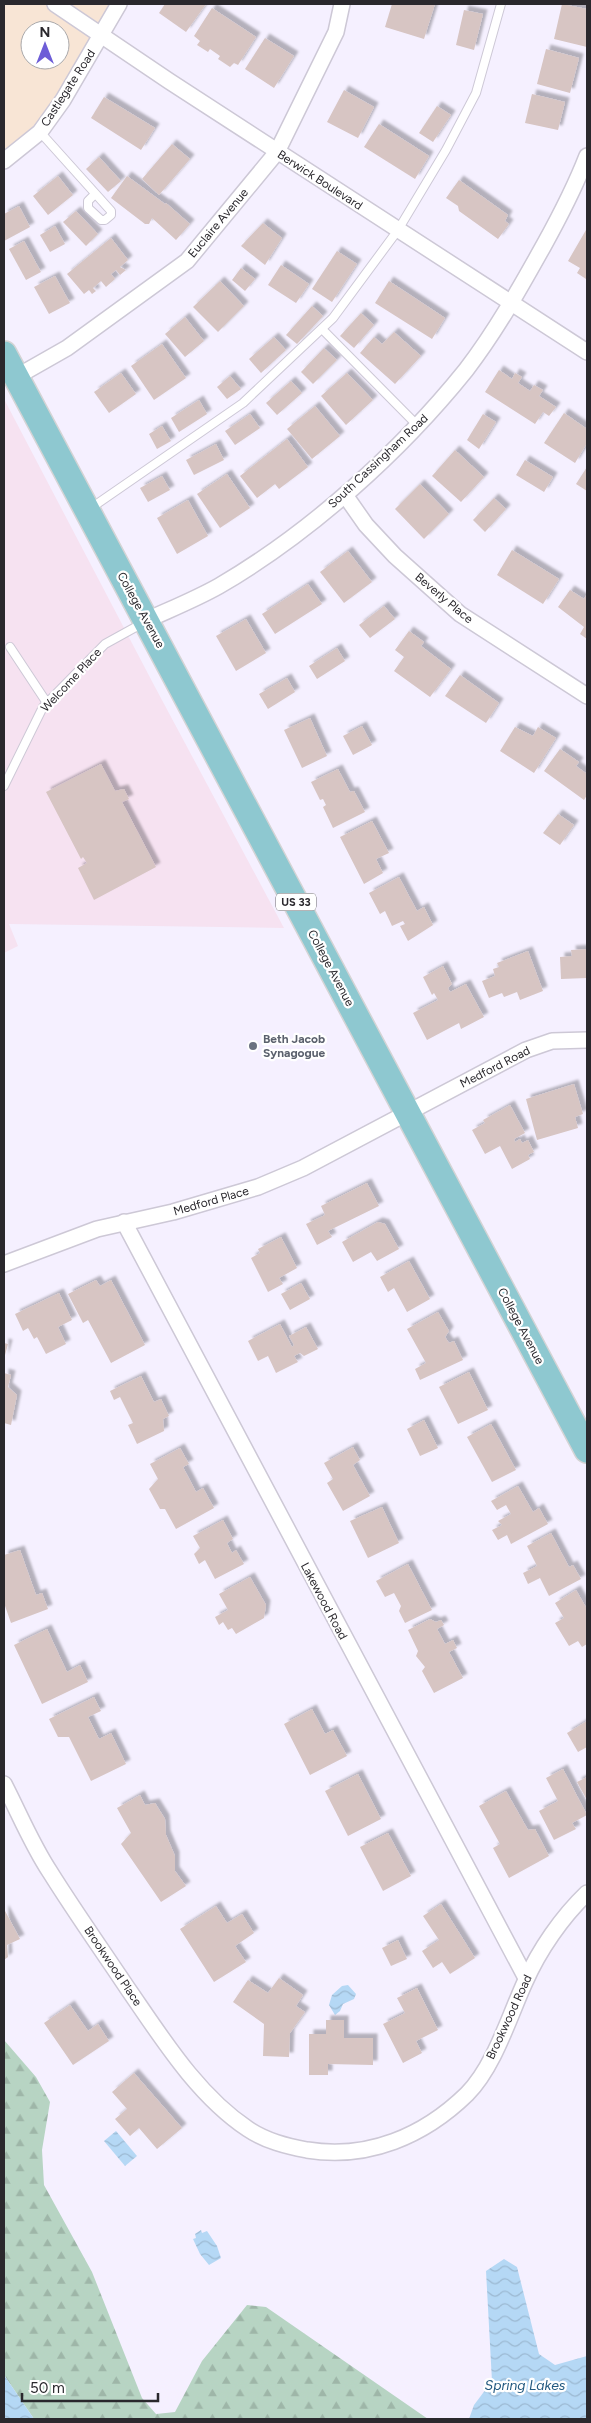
<svg xmlns="http://www.w3.org/2000/svg" width="591" height="2423" font-family="Figtree,sans-serif">
	<style>
		.commercial { fill: #f8e5d5; fill-rule: evenodd }
		.education { fill: #f6e2f1 }
		.forest { fill: url(#forest-firs) }
		.water { fill: url(#water-waves) }
		.building { fill: #d7c5c3; filter: url(#shadow) }
		.lines { fill: none; stroke-linecap: round; stroke-linejoin: round }
		.lane-casing { stroke: #cdc8d6; stroke-width: 10 }
		.street-casing { stroke: #cdc8d6; stroke-width: 18 }
		.primary-casing { stroke: #d4d4d5; stroke-width: 28 }
		.lane { stroke: #fff; stroke-width: 8 }
		.street { stroke: #fff; stroke-width: 15 }
		.primary { stroke: #8ec8d0; stroke-width: 25 }
		.worship-dot { fill: #6b7280; stroke: #fff; stroke-width: 2 }
		.labels { text-anchor: middle; stroke-width: 4.5; stroke-linejoin: round; paint-order: stroke }
		.shield { fill: #fff; stroke: #6a686c; stroke-width: 1 }
		.shield-label { font-size: 11px; font-weight: bold; fill: #2a282d }
		.street-label { font-size: 12px; fill: #2a282d; stroke: #fff }
		.worship-label { font-size: 12px; font-weight: bold; fill: #5b616d; stroke: #fff; text-anchor: start }
		.water-label { font-size: 14px; font-style: italic; fill: #245a80; stroke: #fff }
	</style>
	<defs>
		<pattern id="forest-firs" width="22" height="20" patternUnits="userSpaceOnUse" patternTransform="scale(1.25)"><rect width="22" height="20" fill="#b7d4c3"/><path d="M5 1l3.5 6h-7zM16 11l3.5 6h-7z" fill="#9eb6a8"/></pattern>
		<pattern id="water-waves" width="16" height="10" patternUnits="userSpaceOnUse" patternTransform="scale(1.25)"><rect width="16" height="10" fill="#b5d8f5"/><path d="M0 5q4-4 8 0t8 0" fill="none" stroke="#9cb9d2"/></pattern>
		<filter id="shadow"><feDropShadow dx="4.5" dy="-4.5" stdDeviation="1" flood-color="#0004"/></filter>
	</defs>
	<rect width="100%" height="100%" fill="#f5f0ff"/>
	<path class="commercial" d="M 4,4 L 123,4 L 47,128 L 4,160 ZM 30,30 L 60,30 L 60,60 L 30,60 Z"/>
	<polygon class="education" points="4,399 155,687 284,928 9,924 18,946 4,953"/>
	<polygon class="forest" points="4,2040 36,2077 50,2102 42,2150 44,2185 92,2272 142,2398 156,2414 175,2412 202,2361 247,2305 266,2307 428,2419 34,2419 4,2375"/>
	<g class="water">
		<polygon points="348,1985 356,1994 354,1999 343,2004 340,2011 335,2015 329,2005 332,1995 342,1986"/>
		<polygon points="116,2131 137,2156 125,2166 104,2141"/>
		<polygon points="201,2230 202,2233 207,2231 217,2246 221,2258 209,2265 200,2254 193,2239 196,2238 195,2234"/>
		<polygon points="504,2259 517,2267 539,2354 555,2365 587,2356 587,2419 469,2419 474,2405 492,2381 486,2271"/>
		<polygon points="4,2375 34,2419 4,2419"/>
	</g>
	<g class="building">
		<polygon points="165,4 206,4 186,32 159,13"/>
		<polygon points="392,4 435,4 424,39 385,27"/>
		<polygon points="562,4 587,9 587,47 554,39"/>
		<polygon points="212,8 256,37 238,65 234,63 230,67 218,59 220,56 210,49 208,52 197,45 200,41 194,36"/>
		<polygon points="464,10 483,14 474,50 456,45"/>
		<polygon points="265,38 294,56 274,88 245,69"/>
		<polygon points="546,49 579,58 570,93 537,84"/>
		<polygon points="344,90 374,107 358,138 327,122"/>
		<polygon points="532,94 565,102 558,130 525,123"/>
		<polygon points="104,97 155,128 141,150 91,118"/>
		<polygon points="437,106 451,115 433,142 419,133"/>
		<polygon points="379,124 429,156 415,179 364,147"/>
		<polygon points="172,144 190,159 159,195 142,179"/>
		<polygon points="99,157 121,181 108,192 86,169"/>
		<polygon points="58,176 73,195 48,215 33,196"/>
		<polygon points="127,176 165,204 161,209 166,203 190,224 176,240 152,218 149,224 145,224 111,198"/>
		<polygon points="459,180 508,215 505,221 509,224 498,239 459,211 458,206 446,198"/>
		<polygon points="19,206 30,227 4,241 4,214"/>
		<polygon points="76,211 98,234 86,246 63,222"/>
		<polygon points="263,223 282,238 265,265 241,246"/>
		<polygon points="55,226 65,244 50,252 40,235"/>
		<polygon points="586,230 587,231 586,279 577,273 580,268 568,261"/>
		<polygon points="111,238 128,260 120,267 126,270 120,275 116,270 111,274 115,279 106,287 101,281 93,288 96,291 92,294 89,290 84,294 67,274"/>
		<polygon points="24,241 41,272 26,280 9,249"/>
		<polygon points="337,251 357,264 332,302 312,289"/>
		<polygon points="281,265 309,284 296,303 268,285"/>
		<polygon points="241,268 255,279 245,291 232,280"/>
		<polygon points="55,276 70,303 49,314 34,287"/>
		<polygon points="220,281 244,306 218,332 193,307"/>
		<polygon points="389,281 445,318 432,339 375,303"/>
		<polygon points="312,306 323,316 297,344 286,335"/>
		<polygon points="361,313 374,325 354,348 340,336"/>
		<polygon points="185,317 204,341 185,357 165,334"/>
		<polygon points="394,332 421,356 395,384 360,353 374,337 382,344"/>
		<polygon points="274,337 286,350 261,373 249,359"/>
		<polygon points="162,344 186,378 154,400 131,366"/>
		<polygon points="324,348 337,360 313,384 301,372"/>
		<polygon points="499,370 512,379 515,373 522,377 518,383 530,391 534,385 543,390 539,396 556,407 549,416 543,412 535,424 485,392"/>
		<polygon points="121,373 136,394 109,413 94,392"/>
		<polygon points="347,373 373,400 346,425 321,396"/>
		<polygon points="230,376 241,389 227,399 217,387"/>
		<polygon points="291,381 302,393 277,415 266,403"/>
		<polygon points="199,400 207,414 179,432 171,418"/>
		<polygon points="315,406 340,436 312,459 287,429"/>
		<polygon points="564,413 587,429 587,443 575,463 544,443"/>
		<polygon points="250,414 260,428 235,445 225,431"/>
		<polygon points="483,414 496,422 479,449 467,440"/>
		<polygon points="162,426 171,441 157,449 149,434"/>
		<polygon points="287,439 308,467 279,489 275,484 257,498 240,476"/>
		<polygon points="216,444 224,460 194,475 186,460"/>
		<polygon points="455,450 484,477 461,502 432,476"/>
		<polygon points="525,460 553,477 544,492 516,475"/>
		<polygon points="587,467 587,491 576,484"/>
		<polygon points="227,474 250,508 220,528 197,494"/>
		<polygon points="162,476 170,490 148,502 140,488"/>
		<polygon points="420,484 449,514 424,539 395,509"/>
		<polygon points="494,498 506,509 485,532 473,520"/>
		<polygon points="188,500 208,536 177,554 157,518"/>
		<polygon points="512,550 559,579 543,604 497,575"/>
		<polygon points="348,551 372,582 344,603 320,572"/>
		<polygon points="308,584 322,604 275,634 262,614"/>
		<polygon points="570,590 584,599 587,594 587,639 580,634 584,627 558,607"/>
		<polygon points="384,606 395,619 370,638 359,625"/>
		<polygon points="246,619 266,653 236,671 216,636"/>
		<polygon points="409,631 424,642 421,646 451,669 430,697 394,671 404,657 395,650"/>
		<polygon points="337,648 345,661 317,679 309,666"/>
		<polygon points="460,675 499,703 486,723 445,696"/>
		<polygon points="287,678 295,692 268,709 259,694"/>
		<polygon points="310,718 327,756 302,768 284,730"/>
		<polygon points="362,726 372,745 353,755 343,736"/>
		<polygon points="515,727 533,736 538,727 556,738 534,773 500,751"/>
		<polygon points="560,749 579,762 576,766 587,774 587,795 584,800 544,771"/>
		<polygon points="101,764 115,791 124,789 129,799 122,802 156,867 94,900 78,868 87,863 83,857 81,859 46,792"/>
		<polygon points="338,769 350,792 354,791 365,812 333,828 323,807 326,805 323,799 320,800 311,782"/>
		<polygon points="558,814 574,825 560,845 543,833"/>
		<polygon points="372,821 389,853 376,859 383,873 364,884 340,837"/>
		<polygon points="399,877 417,911 424,907 433,925 408,941 400,926 405,924 403,921 392,926 385,911 380,914 369,893"/>
		<polygon points="587,949 587,978 561,979 560,957 572,956 571,950"/>
		<polygon points="528,951 543,991 520,1000 517,992 504,997 502,993 489,998 482,981 495,976 493,969 499,967 497,963"/>
		<polygon points="443,966 452,984 448,988 450,992 466,984 484,1017 461,1029 459,1023 427,1040 413,1013 438,1000 434,993 432,995 423,977"/>
		<polygon points="574,1084 583,1114 575,1117 578,1128 537,1140 526,1099"/>
		<polygon points="510,1105 525,1133 514,1139 515,1142 520,1139 522,1143 528,1140 534,1152 528,1155 530,1159 512,1169 500,1146 485,1154 472,1130 485,1123 483,1120"/>
		<polygon points="367,1183 379,1206 328,1231 332,1237 317,1245 306,1224 325,1215 321,1206"/>
		<polygon points="378,1222 385,1224 399,1249 377,1261 371,1252 353,1262 342,1242"/>
		<polygon points="281,1237 297,1268 279,1278 283,1284 268,1292 251,1258 260,1253 258,1249"/>
		<polygon points="409,1261 430,1299 407,1312 394,1288 388,1292 380,1277"/>
		<polygon points="96,1280 100,1286 111,1280 145,1345 111,1363 88,1320 83,1323 68,1294"/>
		<polygon points="301,1283 310,1299 290,1310 281,1294"/>
		<polygon points="59,1293 72,1320 58,1327 66,1344 46,1354 37,1337 34,1339 28,1328 23,1331 15,1314"/>
		<polygon points="438,1312 449,1331 445,1337 449,1343 454,1341 463,1360 420,1380 415,1369 426,1363 407,1329"/>
		<polygon points="280,1324 292,1347 294,1345 289,1336 306,1327 318,1349 304,1356 300,1353 294,1356 298,1362 276,1373 268,1356 258,1361 248,1341"/>
		<polygon points="4,1343 8,1344 4,1359"/>
		<polygon points="469,1372 488,1410 458,1424 439,1387"/>
		<polygon points="4,1373 11,1375 8,1387 17,1395 11,1425 4,1423"/>
		<polygon points="141,1376 154,1402 161,1399 169,1416 163,1419 164,1431 137,1444 128,1425 133,1423 120,1397 114,1400 110,1391"/>
		<polygon points="424,1420 438,1448 420,1456 407,1429"/>
		<polygon points="491,1424 516,1470 492,1482 467,1437"/>
		<polygon points="353,1447 360,1460 353,1465 370,1496 343,1511 327,1483 333,1479 324,1463"/>
		<polygon points="180,1448 189,1464 183,1467 196,1492 203,1488 214,1508 176,1529 165,1509 160,1509 149,1489 158,1479 150,1464"/>
		<polygon points="518,1486 533,1512 539,1508 548,1524 511,1544 507,1535 498,1540 492,1530 502,1525 498,1521 511,1514 506,1505 497,1510 491,1501"/>
		<polygon points="382,1507 399,1543 368,1558 350,1521"/>
		<polygon points="223,1520 233,1539 227,1543 232,1553 236,1550 244,1564 215,1579 205,1560 199,1564 194,1554 200,1548 193,1536"/>
		<polygon points="551,1533 569,1567 573,1565 581,1579 549,1596 540,1578 528,1584 523,1573 537,1566 527,1546"/>
		<polygon points="20,1550 36,1595 42,1593 48,1609 11,1623 4,1603 4,1555"/>
		<polygon points="408,1564 432,1610 405,1623 399,1611 401,1606 394,1593 385,1597 376,1581"/>
		<polygon points="250,1577 266,1605 264,1618 236,1634 232,1628 228,1630 223,1622 219,1625 215,1617 228,1610 219,1594"/>
		<polygon points="576,1590 587,1609 587,1644 582,1647 578,1641 569,1646 555,1623 564,1618 555,1603"/>
		<polygon points="430,1619 436,1622 441,1620 444,1625 437,1629 445,1644 453,1640 457,1648 449,1652 463,1678 434,1693 422,1671 425,1667 416,1656 418,1651 408,1630"/>
		<polygon points="47,1629 67,1672 80,1665 88,1682 42,1704 14,1645"/>
		<polygon points="94,1697 101,1711 88,1717 99,1739 111,1733 126,1764 91,1781 69,1737 58,1737 49,1719"/>
		<polygon points="312,1709 325,1734 333,1730 347,1756 310,1775 284,1724"/>
		<polygon points="587,1721 587,1747 578,1752 567,1733"/>
		<polygon points="563,1769 587,1815 572,1823 576,1829 554,1840 539,1811 558,1801 546,1778"/>
		<polygon points="358,1774 381,1819 348,1836 325,1791"/>
		<polygon points="587,1777 587,1800 577,1782"/>
		<polygon points="506,1791 528,1830 535,1829 549,1856 509,1878 493,1848 500,1844 479,1806"/>
		<polygon points="140,1795 145,1805 155,1803 165,1819 166,1835 175,1856 175,1871 186,1886 161,1902 121,1844 131,1833 117,1808"/>
		<polygon points="388,1833 411,1876 383,1891 360,1847"/>
		<polygon points="441,1904 475,1958 450,1974 442,1962 433,1968 422,1951 439,1940 423,1916"/>
		<polygon points="216,1906 227,1923 242,1914 254,1933 235,1946 246,1962 214,1982 180,1929"/>
		<polygon points="4,1909 20,1939 7,1945 8,1957 4,1960"/>
		<polygon points="398,1940 407,1959 391,1966 382,1948"/>
		<polygon points="279,1978 303,1995 296,2006 305,2012 290,2033 289,2057 263,2056 264,2024 233,2002 248,1980 268,1993"/>
		<polygon points="417,1988 438,2030 416,2041 422,2053 403,2063 383,2024 405,2013 397,1998"/>
		<polygon points="70,2005 88,2031 98,2024 109,2041 73,2065 44,2023"/>
		<polygon points="326,2020 344,2020 344,2038 373,2038 373,2065 328,2064 328,2075 309,2075 309,2034 326,2034"/>
		<polygon points="134,2073 182,2128 157,2149 139,2128 130,2136 115,2119 127,2109 112,2092"/>
	</g>
	<g class="lines">
		<defs>
			<g id="lane">
				<polyline points="40,132 111,211 111,215 105,220 101,220 88,208 88,201 95,194"/>
				<polyline points="322,329 418,426"/>
				<polyline points="91,508 243,403 333,318 398,230 446,150 476,93 501,4"/>
				<polyline points="10,647 47,703"/>
				<polyline points="4,786 43,707 105,644 143,623"/>
			</g>
			<g id="street">
				<polyline points="55,4 169,81 587,352"/>
				<polyline points="4,161 40,132 63,100 119,4"/>
				<polyline points="16,377 67,348 187,261 277,152 336,32 342,4"/>
				<polyline points="345,495 366,525 395,556 460,614 587,696"/>
				<path d="M 147,620 C 171,609 196,599 219,586 C 310,533 400,452 466,370 C 496,331 520,288 544,245 C 560,216 575,187 587,156"/>
				<polyline points="124,1222 526,1978"/>
				<polyline points="4,1264 97,1229 173,1212 258,1187 303,1168 526,1050 552,1041 587,1040"/>
				<path d="M 4,1784 C 19,1813 32,1845 50,1872 C 75,1912 102,1950 128,1989 C 162,2038 197,2095 248,2129 C 266,2141 286,2146 307,2150 C 368,2160 424,2136 467,2094 C 494,2067 509,2017 525,1982 C 539,1950 562,1917 587,1893"/>
			</g>
			<polyline id="primary" points="4,354 587,1450"/>
		</defs>
		<use href="#lane" class="lane-casing"/>
		<use href="#street" class="street-casing"/>
		<use href="#primary" class="primary-casing"/>
		<use href="#lane" class="lane"/>
		<use href="#street" class="street"/>
		<use href="#primary" class="primary"/>
	</g>
	<circle class="worship-dot" cx="253" cy="1046" r="5"/>
	<g class="labels">
		<rect class="shield" x="276" y="893.5" width="40" height="17" rx="4"/>
		<g class="shield-label">
			<text x="296" y="906">US 33</text>
		</g>
		<g class="street-label">
			<text transform="translate(68 88) rotate(-57)" y="4">Castlegate Road</text>
			<text transform="translate(320 180) rotate(33)" y="4">Berwick Boulevard</text>
			<text transform="translate(218 223) rotate(-50)" y="4">Euclaire Avenue</text>
			<text transform="translate(378 461) rotate(-43)" y="4">South Cassingham Road</text>
			<text transform="translate(444 598) rotate(40)" y="4">Beverly Place</text>
			<text transform="translate(141 610) rotate(61)" y="4">College Avenue</text>
			<text transform="translate(71 680) rotate(-47)" y="4">Welcome Place</text>
			<text transform="translate(331 968) rotate(62)" y="4">College Avenue</text>
			<text transform="translate(495 1067) rotate(-27)" y="4">Medford Road</text>
			<text transform="translate(211 1201) rotate(-16)" y="4">Medford Place</text>
			<text transform="translate(521 1326) rotate(62)" y="4">College Avenue</text>
			<text transform="translate(324 1601) rotate(62)" y="4">Lakewood Road</text>
			<text transform="translate(113 1966) rotate(56)" y="4">Brookwood Place</text>
			<text transform="translate(509 2017) rotate(-65)" y="4">Brookwood Road</text>
		</g>
		<g class="worship-label">
			<text x="263" y="1043">Beth Jacob<tspan x="263" dy="14">Synagogue</tspan></text>
		</g>
		<g class="water-label">
			<text x="525" y="2390">Spring Lakes</text>
		</g>
	</g>
	<rect width="591" height="2423" fill="none" stroke="#2a282d" stroke-width="10"/>
	<g transform="translate(45 45)"><circle r="24" fill="#ffffff" stroke="#aaa9ab"/>
	<path d="M0-4L9 19L0 12L-9 19Z" fill="#6d5dd7"/>
	<text y="-8" font-size="14" font-weight="bold" text-anchor="middle" fill="#2a282d">N</text>
	</g>
	<path d="M22 2393v8h136v-8" fill="none" stroke="#2a282d" stroke-width="2.5"/>
	<text x="30" y="2393" font-size="15" fill="#2a282d" stroke="#ffffff" stroke-width="4" paint-order="stroke">50 m</text>
</svg>
